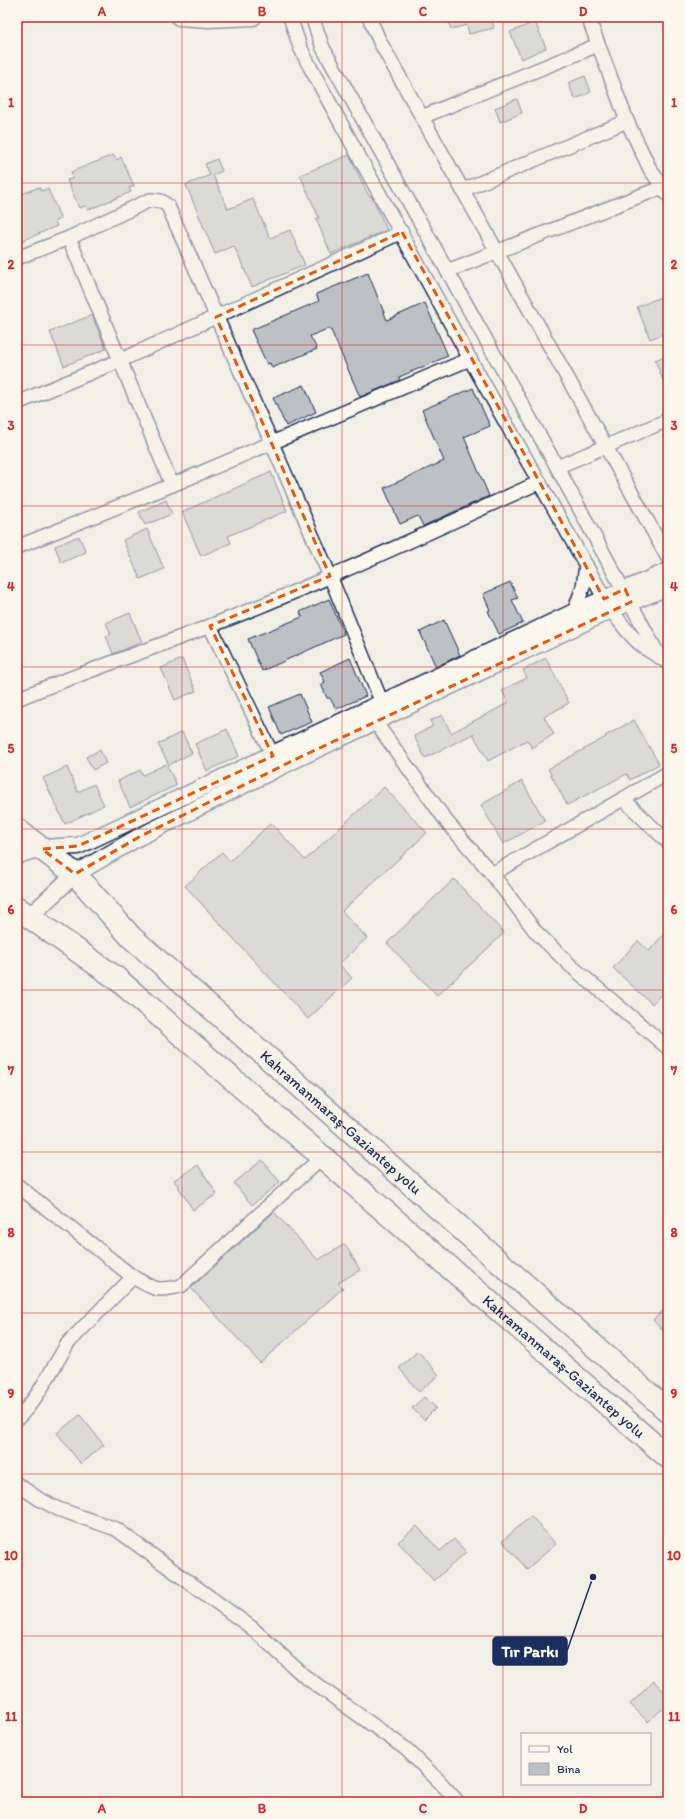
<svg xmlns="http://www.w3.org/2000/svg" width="685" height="1819" font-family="Itim,sans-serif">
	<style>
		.building { fill: #bdc0c4; stroke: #1b2f5e }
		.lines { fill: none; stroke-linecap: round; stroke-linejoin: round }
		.minor-casing { stroke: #1b2f5e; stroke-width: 16 }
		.tertiary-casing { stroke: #1b2f5e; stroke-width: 19 }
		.trunk-casing { stroke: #1b2f5e; stroke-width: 25 }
		.minor { stroke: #fbf7ec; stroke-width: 13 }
		.tertiary { stroke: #fbf7ec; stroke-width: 16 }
		.trunk { stroke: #fbf7ec; stroke-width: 22 }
		.marked { fill: none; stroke: #e8590c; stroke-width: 3; stroke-dasharray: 8 5; stroke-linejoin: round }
		.grid { fill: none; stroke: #d62828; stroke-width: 1; stroke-opacity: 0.55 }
		.labels { text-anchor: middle; stroke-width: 4; stroke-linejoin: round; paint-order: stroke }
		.street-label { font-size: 15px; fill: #1b2f5e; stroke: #fbf7ec }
		.leader { fill: none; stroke: #1b2f5e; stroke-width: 1.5 }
		.callout-dot { fill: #1b2f5e; stroke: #fbf7ec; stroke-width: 1.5 }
		.callout { fill: #1b2f5e; stroke: #1b2f5e; stroke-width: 1.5 }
		.callout-label { font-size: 16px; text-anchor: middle; font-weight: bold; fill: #fff }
		.neatline { fill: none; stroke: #d62828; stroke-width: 1.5 }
		.grid-label { font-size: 13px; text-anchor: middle; font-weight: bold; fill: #d62828 }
	</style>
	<rect width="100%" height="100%" fill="#f2efe6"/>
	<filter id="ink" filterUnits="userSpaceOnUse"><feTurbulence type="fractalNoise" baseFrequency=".025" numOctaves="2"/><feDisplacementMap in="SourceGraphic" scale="8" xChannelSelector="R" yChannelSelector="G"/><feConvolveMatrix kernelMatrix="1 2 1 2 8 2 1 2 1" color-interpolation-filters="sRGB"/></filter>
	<g filter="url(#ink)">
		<g class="building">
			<polygon points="447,17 491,17 494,28 469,34 467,25 451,29"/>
			<polygon points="535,22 546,48 521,59 510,32"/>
			<polygon points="585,76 591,92 575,99 568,83"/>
			<polygon points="517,99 522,113 500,122 495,108"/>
			<polygon points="113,155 117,160 121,157 134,186 129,188 131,192 88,210 86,206 79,208 67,180 73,178 71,172"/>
			<polygon points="349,155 369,196 371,196 374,201 387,230 331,254 316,219 319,218 300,175"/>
			<polygon points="217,159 222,171 213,175 228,209 253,199 270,238 290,230 305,265 252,287 234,246 215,254 186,185 210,175 205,164"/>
			<polygon points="39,187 41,191 48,189 61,219 55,221 57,226 17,243 17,196"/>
			<polygon points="368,273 387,320 425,303 448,356 399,377 400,380 360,397 330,328 310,336 317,349 272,368 270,363 267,364 251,330 319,301 316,294"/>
			<polygon points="668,294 668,332 650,339 637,307"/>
			<polygon points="92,315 106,349 64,366 50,332"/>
			<polygon points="668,355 668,393 655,360"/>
			<polygon points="304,385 316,412 286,426 273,398"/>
			<polygon points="473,388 490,426 464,437 489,496 423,526 418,516 400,524 384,488 444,461 422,410"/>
			<polygon points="271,472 287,511 228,536 231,543 201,556 182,512"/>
			<polygon points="166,500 172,514 145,525 139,512"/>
			<polygon points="147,529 164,569 140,579 123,540"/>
			<polygon points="79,536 86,552 61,563 55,546"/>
			<polygon points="510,582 518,598 512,600 523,623 499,634 488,611 490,610 483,594"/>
			<polygon points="329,599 344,634 262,671 248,639 302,617 300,612"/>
			<polygon points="130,613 142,642 113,654 106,636 111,634 106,623"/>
			<polygon points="444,620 460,655 436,667 420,632"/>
			<polygon points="350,658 366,696 336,709 330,698 327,698 321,684 325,682 320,672"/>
			<polygon points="546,658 569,703 544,717 554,734 532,748 527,740 488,761 473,734 425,758 414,736 433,726 430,721 442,715 451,733 508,703 502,690 527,678 523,670"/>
			<polygon points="182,659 196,691 175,700 161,668"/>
			<polygon points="300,694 312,722 281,735 269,707"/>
			<polygon points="634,720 659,764 630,780 627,774 567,805 548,769 606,737 605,736"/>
			<polygon points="227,729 239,756 207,771 195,744"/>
			<polygon points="182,732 192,753 169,765 158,744"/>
			<polygon points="100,750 106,763 93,770 86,757"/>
			<polygon points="166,764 177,785 130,807 118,781 140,770 143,775"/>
			<polygon points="67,767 78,792 94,784 104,805 65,824 43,778"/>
			<polygon points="522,781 545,821 503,844 481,805"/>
			<polygon points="384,787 427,833 342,911 367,938 339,964 352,978 308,1019 185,886 222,852 230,861 271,823 305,860"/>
			<polygon points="454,879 504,933 437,996 387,943"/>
			<polygon points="668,929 668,987 652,1004 613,968 638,941 649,951"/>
			<polygon points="262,1160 280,1182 252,1205 234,1183"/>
			<polygon points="198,1165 217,1194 193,1210 174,1180"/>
			<polygon points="274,1212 318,1260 345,1244 360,1270 338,1283 343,1288 260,1363 191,1288"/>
			<polygon points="668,1306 668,1336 653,1320"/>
			<polygon points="418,1351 439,1375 419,1392 399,1368"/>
			<polygon points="424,1397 436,1408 424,1420 412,1408"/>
			<polygon points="80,1415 104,1445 81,1464 57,1433"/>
			<polygon points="531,1516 556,1544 527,1569 502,1541"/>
			<polygon points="417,1526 440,1551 454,1539 466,1552 434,1581 398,1542"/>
			<polygon points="654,1681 668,1696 668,1716 662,1709 648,1722 630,1704"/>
		</g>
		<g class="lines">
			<defs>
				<g id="minor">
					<path d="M 290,17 L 300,47 L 310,67 L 470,359 L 611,610 C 621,623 631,638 645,648 C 652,653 661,657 668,663"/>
					<polyline points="312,17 323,48 557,467 659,656"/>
					<polyline points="369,17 380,42 668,558"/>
					<polyline points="588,17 627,121 650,169 668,195"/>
					<polyline points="422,117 598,45"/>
					<polyline points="463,190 627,121"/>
					<polyline points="69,238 172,485"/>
					<polyline points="17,258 69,238 150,200 161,201 168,206 330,576 382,703"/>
					<polyline points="447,271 668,185"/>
					<polyline points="17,403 121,360 402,232"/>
					<polyline points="557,467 668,420"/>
					<polyline points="17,547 172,485 470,359"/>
					<polyline points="574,612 583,587 586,565"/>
					<polyline points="210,626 273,756"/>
					<path d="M 17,699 C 81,673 146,651 210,626 C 322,583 431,531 540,482"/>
					<polyline points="376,723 447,822 492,874 536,932 571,966 668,1048"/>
					<polyline points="623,799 668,842"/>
					<polyline points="492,874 668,773"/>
					<path d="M 17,1185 L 133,1277 C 154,1289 156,1292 181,1286 L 322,1157"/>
					<polyline points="17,1419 28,1407 39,1392 68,1343 133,1277"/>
					<polyline points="17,1484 39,1499 58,1509 116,1529 252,1628 303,1675 406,1749 440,1782 458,1802"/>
				</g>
				<g id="tertiary">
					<polyline points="179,17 209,19 253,17"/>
					<path d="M 17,856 C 36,847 57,847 78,846 L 574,612 L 668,571"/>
					<polyline points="29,917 75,874 139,837 294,760 611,610 668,587"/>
				</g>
				<g id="trunk">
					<path id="s1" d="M 17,830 L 75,874 L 131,937 L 668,1411"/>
					<path id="s2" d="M 17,908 L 116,978 L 668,1457"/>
				</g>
			</defs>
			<use href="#minor" class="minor-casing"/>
			<use href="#tertiary" class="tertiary-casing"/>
			<use href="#trunk" class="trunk-casing"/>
			<use href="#minor" class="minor"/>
			<use href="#tertiary" class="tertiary"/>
			<use href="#trunk" class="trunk"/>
		</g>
	</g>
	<path d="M0 0H685V1819H0ZM 402,232 L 604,599 L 625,589 L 631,602 L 294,760 L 139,837 L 75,874 L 42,849 L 78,846 L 273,756 L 210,626 L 330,576 L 216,317 Z" fill="#f2efe6" fill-opacity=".55" fill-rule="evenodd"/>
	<path class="marked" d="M 402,232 L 604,599 L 625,589 L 631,602 L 294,760 L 139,837 L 75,874 L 42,849 L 78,846 L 273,756 L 210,626 L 330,576 L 216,317 Z"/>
	<path class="grid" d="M 182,17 L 182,1802M 342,17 L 342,1802M 503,17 L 503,1802M 17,183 L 668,183M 17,345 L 668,345M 17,506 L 668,506M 17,667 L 668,667M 17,829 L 668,829M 17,990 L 668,990M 17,1152 L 668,1152M 17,1313 L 668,1313M 17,1474 L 668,1474M 17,1636 L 668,1636"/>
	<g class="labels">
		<g class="street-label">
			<text dy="5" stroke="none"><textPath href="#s1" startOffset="437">Kahramanmaraş-Gaziantep yolu</textPath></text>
			<text dy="5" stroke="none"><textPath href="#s2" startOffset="714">Kahramanmaraş-Gaziantep yolu</textPath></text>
		</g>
	</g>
	<path class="leader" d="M593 1577L567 1651"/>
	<circle class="callout-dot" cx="593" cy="1577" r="4"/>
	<rect class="callout" x="493" y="1637" width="74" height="28" rx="4"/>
	<g class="callout-label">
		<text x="530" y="1657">Tır Parkı</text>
	</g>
	<rect width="685" height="1819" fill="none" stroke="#fbf7ec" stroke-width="44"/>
	<rect x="521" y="1733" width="130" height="52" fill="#fbf7ec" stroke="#a1a7b3"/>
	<rect x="529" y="1746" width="20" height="6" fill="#fbf7ec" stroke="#a1a7b3"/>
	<text x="557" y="1753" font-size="12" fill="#1b2f5e">Yol</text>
	<rect x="529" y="1763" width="20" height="12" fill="#bdc0c4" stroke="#a1a7b3"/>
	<text x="557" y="1773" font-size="12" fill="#1b2f5e">Bina</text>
	<rect x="22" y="22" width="641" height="1775" class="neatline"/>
	<g class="grid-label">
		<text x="102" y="16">A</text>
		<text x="262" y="16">B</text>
		<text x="423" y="16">C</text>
		<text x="583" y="16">D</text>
		<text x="11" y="107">1</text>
		<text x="674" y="107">1</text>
		<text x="11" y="269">2</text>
		<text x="674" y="269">2</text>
		<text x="11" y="430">3</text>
		<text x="674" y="430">3</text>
		<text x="11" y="591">4</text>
		<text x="674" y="591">4</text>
		<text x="11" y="753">5</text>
		<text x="674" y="753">5</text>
		<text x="11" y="914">6</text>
		<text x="674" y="914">6</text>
		<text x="11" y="1075">7</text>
		<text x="674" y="1075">7</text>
		<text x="11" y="1237">8</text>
		<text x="674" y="1237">8</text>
		<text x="11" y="1398">9</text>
		<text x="674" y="1398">9</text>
		<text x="11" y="1560">10</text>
		<text x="674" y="1560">10</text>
		<text x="11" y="1721">11</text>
		<text x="674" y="1721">11</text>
		<text x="102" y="1813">A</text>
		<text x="262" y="1813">B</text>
		<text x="423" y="1813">C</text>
		<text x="583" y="1813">D</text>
	</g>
</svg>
